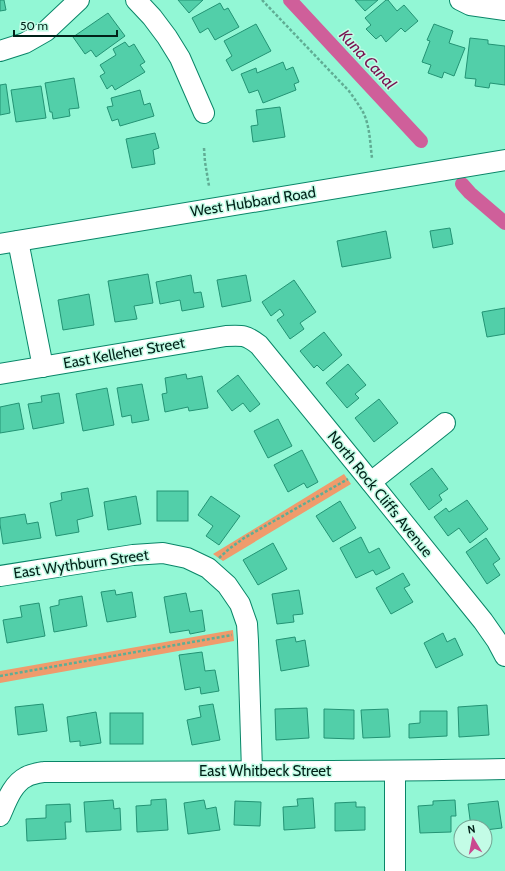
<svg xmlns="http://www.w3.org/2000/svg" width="505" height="871" font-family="Cabin,sans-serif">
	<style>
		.green { fill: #ef9b6c }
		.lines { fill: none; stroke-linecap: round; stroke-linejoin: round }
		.canal { stroke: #cf5f9a; stroke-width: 14 }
		.building { fill: #52cfa9; stroke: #239374 }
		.minor-casing { stroke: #098668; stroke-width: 22 }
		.path { stroke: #60ad94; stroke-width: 2.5; stroke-dasharray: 3 2; stroke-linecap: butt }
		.minor { stroke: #fff; stroke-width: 20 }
		.labels { text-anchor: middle; stroke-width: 3; stroke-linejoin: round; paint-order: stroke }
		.street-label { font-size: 15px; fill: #012118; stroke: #c3fce6 }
		.water-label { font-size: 16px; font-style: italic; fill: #78104f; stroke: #c3fce6 }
	</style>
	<rect width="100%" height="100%" fill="#92f7d5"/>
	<g class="green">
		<polygon points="344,474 351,484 223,561 213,554"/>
		<polygon points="233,630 234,641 0,683 0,671"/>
	</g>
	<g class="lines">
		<g class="canal">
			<polyline points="290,0 421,141"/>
			<polyline points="462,184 470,193 505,223"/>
		</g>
	</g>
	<g class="building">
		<polygon points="0,0 4,0 6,10 0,11"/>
		<polygon points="178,0 203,0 189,13"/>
		<polygon points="355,0 378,0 365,11"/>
		<polygon points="386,0 388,0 397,11 404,5 418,21 405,32 401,28 386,42 381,35 376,39 366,29 371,25 365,18"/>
		<polygon points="220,3 224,10 228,8 239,27 215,40 208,28 200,33 192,18"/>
		<polygon points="108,13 125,36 96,57 91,50 85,54 73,37"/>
		<polygon points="256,24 271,51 232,71 226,60 232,56 224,41"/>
		<polygon points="434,24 453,31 449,43 465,48 454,76 444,72 442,78 428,73 431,65 422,62 430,41 427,40"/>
		<polygon points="470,38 488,40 488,44 505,46 505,85 490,83 489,88 475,86 476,79 465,78"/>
		<polygon points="125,42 129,47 134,44 145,62 140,65 145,72 115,90 112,85 107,89 100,76 105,73 100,65 116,55 113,49"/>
		<polygon points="283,62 286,70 293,67 299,82 294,84 296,90 263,103 258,90 249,93 241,74 256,68 257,73"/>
		<polygon points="74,78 79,108 69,109 70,116 53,119 52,112 50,112 45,83"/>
		<polygon points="6,84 10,113 0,115 0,85"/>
		<polygon points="41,86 46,118 16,122 11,90"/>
		<polygon points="140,90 144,105 150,103 154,116 120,126 118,119 112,121 107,107 113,106 111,98"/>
		<polygon points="280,107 285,137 253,142 251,126 258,125 256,110"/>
		<polygon points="155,133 159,148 153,150 155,164 132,168 126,139"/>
		<polygon points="450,228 453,244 433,248 430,231"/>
		<polygon points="386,231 391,258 342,267 337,241"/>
		<polygon points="148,274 153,303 134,306 137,319 115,322 108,281"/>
		<polygon points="191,275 194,293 201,292 204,307 182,311 180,300 160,304 156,282"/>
		<polygon points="246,275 251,301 222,307 217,280"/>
		<polygon points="294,280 316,312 300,323 304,329 290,339 277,320 284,315 280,309 271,316 262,302"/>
		<polygon points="89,294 94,325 63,330 58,300"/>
		<polygon points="505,308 505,334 487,337 482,312"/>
		<polygon points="324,332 342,355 323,371 317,365 314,368 300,351"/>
		<polygon points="348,364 366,385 355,394 359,398 347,408 326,383"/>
		<polygon points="186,374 187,379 202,376 208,408 189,411 188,407 165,412 162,394 167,393 165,378"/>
		<polygon points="238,375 260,404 250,412 243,403 232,411 217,391"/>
		<polygon points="142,384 149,420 132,423 131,415 122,417 117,388"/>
		<polygon points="107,388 114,425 83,431 76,394"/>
		<polygon points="59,393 64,423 33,429 28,404 42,402 41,396"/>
		<polygon points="379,399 398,423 374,442 355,418"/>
		<polygon points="19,403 24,429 0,433 0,407"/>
		<polygon points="278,419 292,446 268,458 254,431"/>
		<polygon points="302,450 318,482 307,488 304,483 288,492 274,465"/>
		<polygon points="432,468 448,489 439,495 442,500 429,510 410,484"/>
		<polygon points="88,488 93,516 77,520 79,532 56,536 50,503 62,500 61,493"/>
		<rect x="157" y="491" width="31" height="30"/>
		<polygon points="136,496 141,524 108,530 104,502"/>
		<polygon points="211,496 240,516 219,545 206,536 213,526 198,515"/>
		<polygon points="467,500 488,529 470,543 459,528 448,536 434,517 446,508 449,512"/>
		<polygon points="340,501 356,528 333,542 316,516"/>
		<polygon points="25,514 27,524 38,522 41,538 3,544 0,524 0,518"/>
		<polygon points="361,537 369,553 379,548 390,568 376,575 373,570 356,578 340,548"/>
		<polygon points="486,538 500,559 493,564 500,575 487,584 466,552"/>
		<polygon points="273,543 287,569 258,585 243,560"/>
		<polygon points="403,573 410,585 404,588 413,602 391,614 376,588"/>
		<polygon points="115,590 116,595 132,592 136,617 107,622 101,592"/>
		<polygon points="299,590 303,614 293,615 294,622 277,624 272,594"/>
		<polygon points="186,593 190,612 202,610 205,631 190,634 189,630 170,633 164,597"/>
		<polygon points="82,596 87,626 54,632 50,607 59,605 59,600"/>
		<polygon points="39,603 45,636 7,643 3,620 22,617 20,606"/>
		<polygon points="443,633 447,642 455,638 463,655 436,668 424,643"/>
		<polygon points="295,637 296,642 305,640 309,666 281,671 276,640"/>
		<polygon points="202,652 205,671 215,670 219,691 201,694 200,687 185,690 179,655"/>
		<polygon points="43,704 47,731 18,735 15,707"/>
		<polygon points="213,704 220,740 192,745 187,720 201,717 199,706"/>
		<polygon points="487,705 489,735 459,737 458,707"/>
		<polygon points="307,708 309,738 276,740 275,709"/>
		<polygon points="324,709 354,710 354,739 324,738"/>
		<polygon points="388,709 390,737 363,738 361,710"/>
		<polygon points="420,711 447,711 447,736 409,738 409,724 420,723"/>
		<polygon points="96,712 101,743 80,746 80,741 70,742 67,717"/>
		<rect x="110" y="713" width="33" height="31"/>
		<polygon points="313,798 315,828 284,830 283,807 298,806 297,799"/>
		<polygon points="166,799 168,830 137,832 136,806 151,805 151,800"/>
		<polygon points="113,800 114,809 120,808 121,830 86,832 84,802"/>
		<polygon points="204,800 206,809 216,807 220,830 188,834 184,803"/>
		<polygon points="455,800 456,816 451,816 451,832 420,833 418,806 433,805 433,801"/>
		<polygon points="235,801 261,802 260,826 234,825"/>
		<polygon points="498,801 502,828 485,830 485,827 471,827 468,804"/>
		<polygon points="356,802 356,807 365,807 365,830 335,831 335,803"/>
		<polygon points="70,804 71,822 65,822 66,839 27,841 26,819 46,818 46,805"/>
	</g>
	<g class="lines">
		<defs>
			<g id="minor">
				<polyline points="136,0 152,17 167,37 180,58 204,113"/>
				<polyline points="460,0 470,5 505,10"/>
				<polyline points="0,51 25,43 46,31 79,0"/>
				<polyline points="18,241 43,367"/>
				<polyline points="0,244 505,160"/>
				<path d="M 0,374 L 226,336 C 243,335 246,335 259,345 L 361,470 L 483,621 L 497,641 L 505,656"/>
				<polyline points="371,482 445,423"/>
				<polyline points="0,576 133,555 163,553 187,558 208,568 227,585 240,604 247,624 248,641 252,771"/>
				<polyline points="395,771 395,871"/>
				<path d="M 0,816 C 6,803 12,784 26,777 C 31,774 38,773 44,772 C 198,771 351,772 505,769"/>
			</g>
		</defs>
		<use href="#minor" class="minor-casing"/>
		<g class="path">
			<path d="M 262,0 L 349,91 C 354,98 359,105 363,112 C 370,126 370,143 372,158"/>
			<polyline points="204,148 205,162 209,186"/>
			<polyline points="219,558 229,549 244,538 348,479"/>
			<polyline points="0,676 232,635"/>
		</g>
		<use href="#minor" class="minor"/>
	</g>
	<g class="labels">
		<g class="street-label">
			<text transform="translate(253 202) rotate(-9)" y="5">West Hubbard Road</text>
			<text transform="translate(124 353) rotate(-10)" y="5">East Kelleher Street</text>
			<text transform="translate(380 494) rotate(51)" y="5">North Rock Cliffs Avenue</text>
			<text transform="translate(81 564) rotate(-8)" y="5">East Wythburn Street</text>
			<text x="265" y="776">East Whitbeck Street</text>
		</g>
		<g class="water-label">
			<text transform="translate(368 59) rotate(47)" y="6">Kuna Canal</text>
		</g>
	</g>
	<g transform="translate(473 839) rotate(350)"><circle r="19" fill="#c3fce6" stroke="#75a494"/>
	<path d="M0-3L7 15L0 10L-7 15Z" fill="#ca488f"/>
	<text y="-6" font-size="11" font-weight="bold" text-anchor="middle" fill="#012118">N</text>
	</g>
	<path d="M14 30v6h103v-6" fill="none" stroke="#012118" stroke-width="2"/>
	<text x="20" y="30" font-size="12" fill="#012118" stroke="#c3fce6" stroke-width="3" paint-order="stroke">50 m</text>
</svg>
